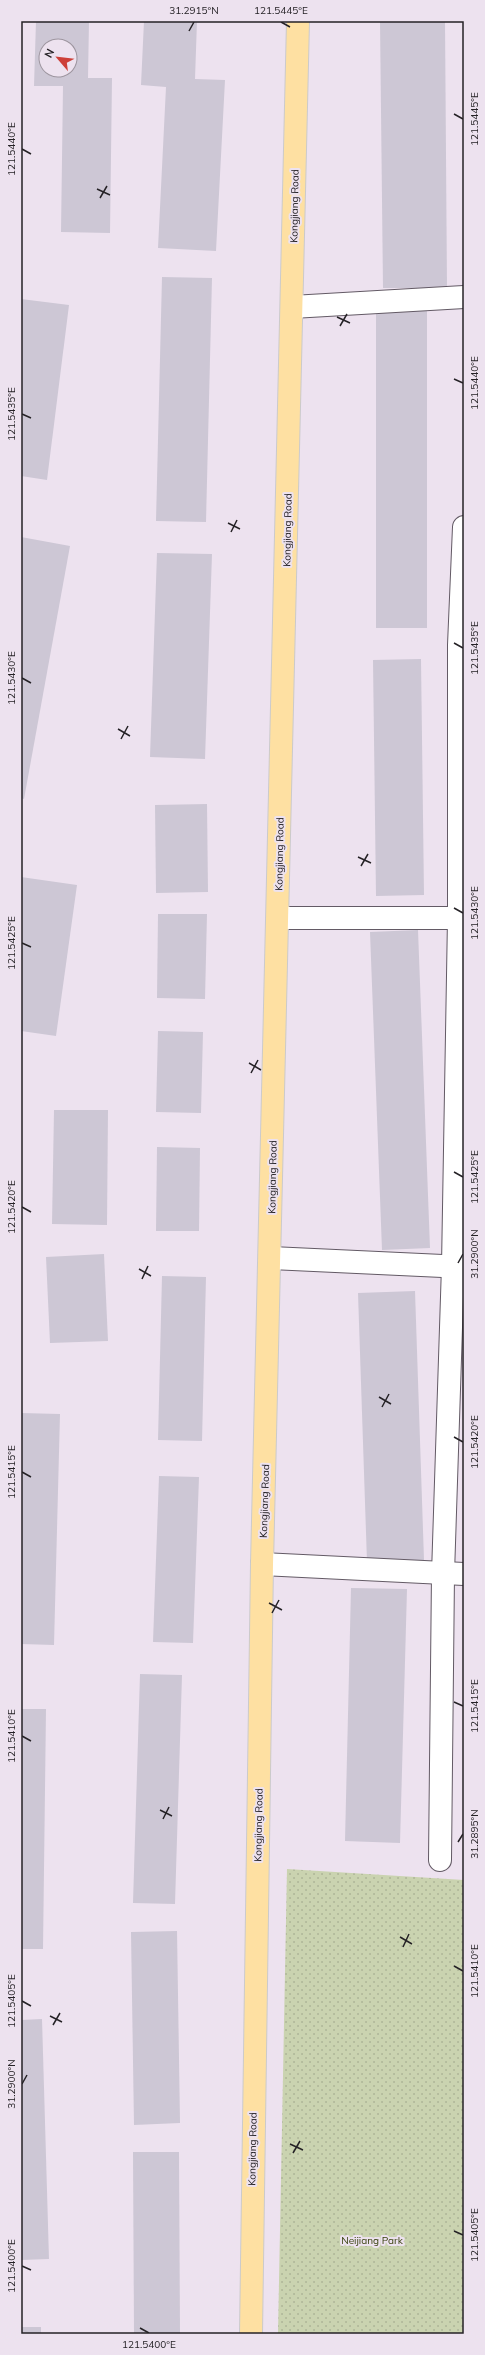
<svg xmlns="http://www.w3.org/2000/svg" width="485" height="2355" font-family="Mulish,sans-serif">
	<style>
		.green { fill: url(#green-dots) }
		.building { fill: #cdc7d5; fill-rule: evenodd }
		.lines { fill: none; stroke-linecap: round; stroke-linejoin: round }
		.minor-casing { stroke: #635a65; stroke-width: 24 }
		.major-casing { stroke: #cbcacb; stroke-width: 24 }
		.minor { stroke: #fff; stroke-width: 22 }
		.major { stroke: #fee0a2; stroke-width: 22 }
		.ticks { fill: none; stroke: #252226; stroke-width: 1.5 }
		.labels { text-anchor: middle; stroke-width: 4; stroke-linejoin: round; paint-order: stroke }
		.street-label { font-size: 10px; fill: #252226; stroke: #ede2ef }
		.park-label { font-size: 10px; fill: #353e09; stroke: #ede2ef }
		.neatline { fill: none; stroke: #252226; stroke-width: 1.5 }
		.ticks-label { font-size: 10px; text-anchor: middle; fill: #252226 }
	</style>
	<defs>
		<pattern id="green-dots" width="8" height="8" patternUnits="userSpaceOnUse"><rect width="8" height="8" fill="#cad3b0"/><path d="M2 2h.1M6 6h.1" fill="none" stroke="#adb597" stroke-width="1.8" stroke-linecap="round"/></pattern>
	</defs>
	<rect width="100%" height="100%" fill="#ede2ef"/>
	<polygon class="green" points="287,1869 464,1880 464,2334 278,2334"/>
	<g class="building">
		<path d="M 36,21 L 89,21 L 88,78 L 112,78 L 110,233 L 61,232 L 63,86 L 34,86 ZM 46,46 L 70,46 L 70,70 L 46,70 Z"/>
		<polygon points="144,21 197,21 195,79 225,80 216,251 158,248 166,87 141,85"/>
		<polygon points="380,21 445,21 447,288 383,288"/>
		<polygon points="162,277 212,278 206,522 156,521"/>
		<polygon points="21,299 69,305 47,480 21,476"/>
		<rect x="376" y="304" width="51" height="324"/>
		<polygon points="21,537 70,546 24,799 21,798"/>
		<polygon points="157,553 212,554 205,759 150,757"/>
		<polygon points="421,659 424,895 376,896 373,660"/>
		<polygon points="207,804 208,892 156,893 155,805"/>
		<polygon points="21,877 77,885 56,1036 21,1031"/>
		<polygon points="158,914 207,914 205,999 157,998"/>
		<polygon points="418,930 430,1248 382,1250 370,932"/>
		<polygon points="158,1031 203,1032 201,1113 156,1112"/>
		<polygon points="54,1110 108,1110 107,1225 52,1224"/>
		<polygon points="157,1147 200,1148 199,1231 156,1231"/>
		<polygon points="104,1254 108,1341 50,1343 46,1257"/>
		<polygon points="162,1276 206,1277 202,1441 158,1440"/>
		<polygon points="415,1291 424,1560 367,1562 358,1293"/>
		<polygon points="21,1413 60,1414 54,1645 21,1644"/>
		<polygon points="159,1476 199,1477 193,1643 153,1642"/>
		<polygon points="351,1588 407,1589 400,1843 345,1841"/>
		<polygon points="140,1674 182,1675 175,1904 133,1903"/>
		<polygon points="21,1709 46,1709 43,1949 21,1949"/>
		<polygon points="177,1931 180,2123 134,2125 131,1932"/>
		<polygon points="42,2019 49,2259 21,2260 21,2020"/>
		<polygon points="133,2152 179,2152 180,2334 134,2334"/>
		<rect x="21" y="2327" width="20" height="7"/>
	</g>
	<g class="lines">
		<defs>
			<g id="minor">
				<polyline points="292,307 464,297"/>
				<polyline points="278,918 464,918"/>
				<polyline points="271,1258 464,1267"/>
				<polyline points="262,1564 464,1574"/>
				<polyline points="440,1860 443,1574 453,1266 459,918 459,645 464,527"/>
			</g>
			<polyline id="major" points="251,2334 262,1564 298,21"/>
		</defs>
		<use href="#minor" class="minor-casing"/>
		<use href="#major" class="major-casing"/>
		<use href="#minor" class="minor"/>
		<use href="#major" class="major"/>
	</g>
	<path class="ticks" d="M 281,22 L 290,27M 189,31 L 194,22M 454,114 L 463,119M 22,149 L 31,154M 97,189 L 110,195M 100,198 L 107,186M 337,317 L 350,323M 340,326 L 347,314M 454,379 L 463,383M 22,414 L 31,418M 228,523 L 240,529M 231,532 L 237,520M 454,643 L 463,648M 22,678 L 31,683M 118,729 L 130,736M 121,739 L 128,726M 358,857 L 371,863M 361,866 L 368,854M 454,908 L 463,913M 22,943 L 31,947M 249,1063 L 261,1070M 251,1073 L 258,1060M 454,1172 L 463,1177M 22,1207 L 31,1212M 458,1263 L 463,1254M 139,1269 L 151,1276M 142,1279 L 148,1266M 379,1397 L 391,1404M 382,1407 L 389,1394M 454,1437 L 463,1442M 22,1472 L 31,1477M 269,1603 L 282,1610M 272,1613 L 279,1600M 454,1702 L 463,1706M 22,1736 L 31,1741M 160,1810 L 172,1816M 163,1819 L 169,1807M 458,1842 L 463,1834M 400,1937 L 412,1944M 403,1947 L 409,1934M 454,1966 L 463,1971M 22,2001 L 31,2006M 50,2016 L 62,2022M 53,2025 L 60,2013M 22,2084 L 27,2075M 290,2144 L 303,2150M 293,2153 L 300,2141M 454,2231 L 463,2235M 22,2266 L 31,2270M 140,2328 L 149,2333"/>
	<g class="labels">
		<g class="street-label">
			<text transform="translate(294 206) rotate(-89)" y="4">Kongjiang Road</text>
			<text transform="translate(287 530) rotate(-89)" y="4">Kongjiang Road</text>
			<text transform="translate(279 854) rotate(-89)" y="4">Kongjiang Road</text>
			<text transform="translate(272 1177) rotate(-89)" y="4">Kongjiang Road</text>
			<text transform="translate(264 1501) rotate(-88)" y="4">Kongjiang Road</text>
			<text transform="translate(258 1825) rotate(-89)" y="4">Kongjiang Road</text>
			<text transform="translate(252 2149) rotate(-89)" y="4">Kongjiang Road</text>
		</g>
		<g class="park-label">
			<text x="372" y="2244">Neijiang Park</text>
		</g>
	</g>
	<rect width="485" height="2355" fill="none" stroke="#ede2ef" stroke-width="44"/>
	<g transform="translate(58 58) rotate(298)"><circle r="19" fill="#ede2ef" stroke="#9d959f"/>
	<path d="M0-3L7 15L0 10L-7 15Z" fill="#cd3f38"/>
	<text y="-6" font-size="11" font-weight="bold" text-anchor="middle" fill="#252226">N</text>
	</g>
	<rect x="22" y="22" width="441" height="2311" class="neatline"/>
	<g class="ticks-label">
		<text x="194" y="14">31.2915°N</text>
		<text x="281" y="14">121.5445°E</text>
		<text transform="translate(474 119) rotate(-90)" y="4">121.5445°E</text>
		<text transform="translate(11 149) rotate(-90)" y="4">121.5440°E</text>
		<text transform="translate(474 383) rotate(-90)" y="4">121.5440°E</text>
		<text transform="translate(11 414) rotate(-90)" y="4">121.5435°E</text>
		<text transform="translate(474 648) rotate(-90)" y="4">121.5435°E</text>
		<text transform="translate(11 678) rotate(-90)" y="4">121.5430°E</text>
		<text transform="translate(474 913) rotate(-90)" y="4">121.5430°E</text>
		<text transform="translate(11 943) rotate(-90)" y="4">121.5425°E</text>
		<text transform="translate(474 1177) rotate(-90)" y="4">121.5425°E</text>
		<text transform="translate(11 1207) rotate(-90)" y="4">121.5420°E</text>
		<text transform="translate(474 1254) rotate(-90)" y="4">31.2900°N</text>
		<text transform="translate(474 1442) rotate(-90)" y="4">121.5420°E</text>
		<text transform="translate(11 1472) rotate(-90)" y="4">121.5415°E</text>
		<text transform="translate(474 1706) rotate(-90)" y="4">121.5415°E</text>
		<text transform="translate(11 1736) rotate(-90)" y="4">121.5410°E</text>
		<text transform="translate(474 1834) rotate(-90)" y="4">31.2895°N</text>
		<text transform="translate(474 1971) rotate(-90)" y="4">121.5410°E</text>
		<text transform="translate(11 2001) rotate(-90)" y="4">121.5405°E</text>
		<text transform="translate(11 2084) rotate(-90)" y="4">31.2900°N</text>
		<text transform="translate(474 2235) rotate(-90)" y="4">121.5405°E</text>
		<text transform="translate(11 2266) rotate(-90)" y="4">121.5400°E</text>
		<text x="149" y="2348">121.5400°E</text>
	</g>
</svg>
